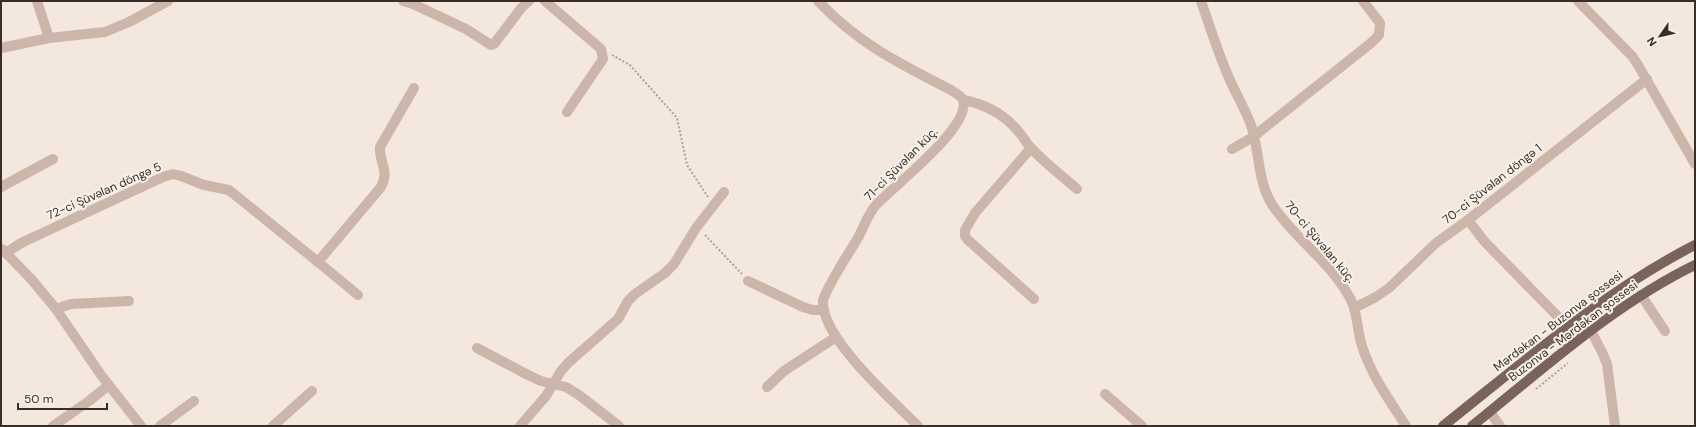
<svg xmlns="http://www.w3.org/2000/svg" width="1696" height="427" font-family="'DM Sans',sans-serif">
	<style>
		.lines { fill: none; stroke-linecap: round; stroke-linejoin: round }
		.path { stroke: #b7a094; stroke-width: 2; stroke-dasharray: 2 2; stroke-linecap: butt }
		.street { stroke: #cbb6a9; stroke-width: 10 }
		.primary { stroke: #7a635a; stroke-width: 10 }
		.labels { text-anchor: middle; stroke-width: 4; stroke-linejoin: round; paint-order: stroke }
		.street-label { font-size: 12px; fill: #382d29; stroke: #faf2eb }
	</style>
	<rect width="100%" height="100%" fill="#f3e7de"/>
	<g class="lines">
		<g class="path">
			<polyline points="612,55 630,65 677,118 687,165 708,197"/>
			<polyline points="705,235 742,274"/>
			<polyline points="1536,389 1568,363"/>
		</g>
		<g class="street">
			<polyline points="37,1 49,38"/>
			<polyline points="403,1 413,4 466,29 491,45 494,44 522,7 529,1"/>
			<polyline points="545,1 601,49 603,59 567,112"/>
			<path d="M 818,1 C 859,44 900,64 951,90 C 955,93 961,95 963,100 C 972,127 892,187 875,206 C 868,215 864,226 859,236 C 847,257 832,277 823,300 C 820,337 892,400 918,426"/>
			<path d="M 1201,1 C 1210,27 1218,53 1229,78 C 1236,94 1245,109 1251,125 C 1260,151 1257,182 1273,206 C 1296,240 1332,263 1351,300 C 1358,314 1357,331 1362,346 C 1371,375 1390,401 1406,426"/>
			<polyline points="1578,1 1632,56 1638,65 1695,164"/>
			<polyline points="1,48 49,38 105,32 129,22 168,1"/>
			<path d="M 963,100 C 984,104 1004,114 1018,131 C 1023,136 1026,143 1031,148 C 1045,163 1062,176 1077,189"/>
			<polyline points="1031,148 975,213 965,230 965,236 968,240 1034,299"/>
			<polyline points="1232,149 1253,137 1371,43 1379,35 1380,23 1363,1"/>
			<polyline points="1,187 53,159"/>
			<polyline points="1468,220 1484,241 1568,327"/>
			<polyline points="2,249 32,280 56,309 101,375 141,426"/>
			<path d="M 6,253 L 21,243 L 163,177 L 173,174 L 181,176 L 204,185 L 229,190 L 318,262 L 381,187 C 390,170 379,164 380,147 L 414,88"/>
			<polyline points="318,262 358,295"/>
			<polyline points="748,281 803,307 813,310 822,310"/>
			<polyline points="1641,295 1665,331"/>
			<polyline points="1354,308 1376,297 1389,288 1436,243 1468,220 1647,79"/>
			<polyline points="56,309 71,304 129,301"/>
			<polyline points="1591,331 1602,352 1607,364 1615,426"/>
			<polyline points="477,348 526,374 541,381 566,387 579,395 619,426"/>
			<polyline points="767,387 784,371 836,337"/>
			<polyline points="1105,394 1142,426"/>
			<polyline points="1490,412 1500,426"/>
			<polyline points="53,426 89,401 109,385"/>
			<polyline points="160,426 194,401"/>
			<polyline points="273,426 312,391"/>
			<polyline points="520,426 546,396 561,371 568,363 618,319 628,301 635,294 665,273 674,264 696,228 724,192"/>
		</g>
		<g class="primary">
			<path d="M 1443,426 C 1524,362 1603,292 1695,245"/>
			<path d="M 1472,426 C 1543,369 1613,305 1695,265"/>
		</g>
	</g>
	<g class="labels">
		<g class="street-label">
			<text transform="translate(901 164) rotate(-45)" y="4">71-ci Şüvəlan küç.</text>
			<text transform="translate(1492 184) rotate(-38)" y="4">70-ci Şüvəlan döngə 1</text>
			<text transform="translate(104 191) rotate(-24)" y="4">72-ci Şüvəlan döngə 5</text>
			<text transform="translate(1320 242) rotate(50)" y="4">70-ci Şüvəlan küç.</text>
			<text transform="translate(1558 321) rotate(-37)" y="4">Mərdəkan - Buzonva şossesi</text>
			<text transform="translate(1573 331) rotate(-37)" y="4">Buzonva - Mərdəkan şossesi</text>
		</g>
	</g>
	<rect width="1696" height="427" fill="none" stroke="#382d29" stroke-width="4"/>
	<g transform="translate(1660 36) rotate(236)" stroke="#faf2eb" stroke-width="3" paint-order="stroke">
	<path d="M0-3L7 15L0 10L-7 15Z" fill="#382d29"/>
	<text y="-6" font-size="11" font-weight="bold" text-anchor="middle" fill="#382d29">N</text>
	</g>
	<path d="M18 403v6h89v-6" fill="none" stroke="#382d29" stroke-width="2"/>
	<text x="24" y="403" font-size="12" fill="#382d29" stroke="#faf2eb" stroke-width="3" paint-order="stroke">50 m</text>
</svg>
